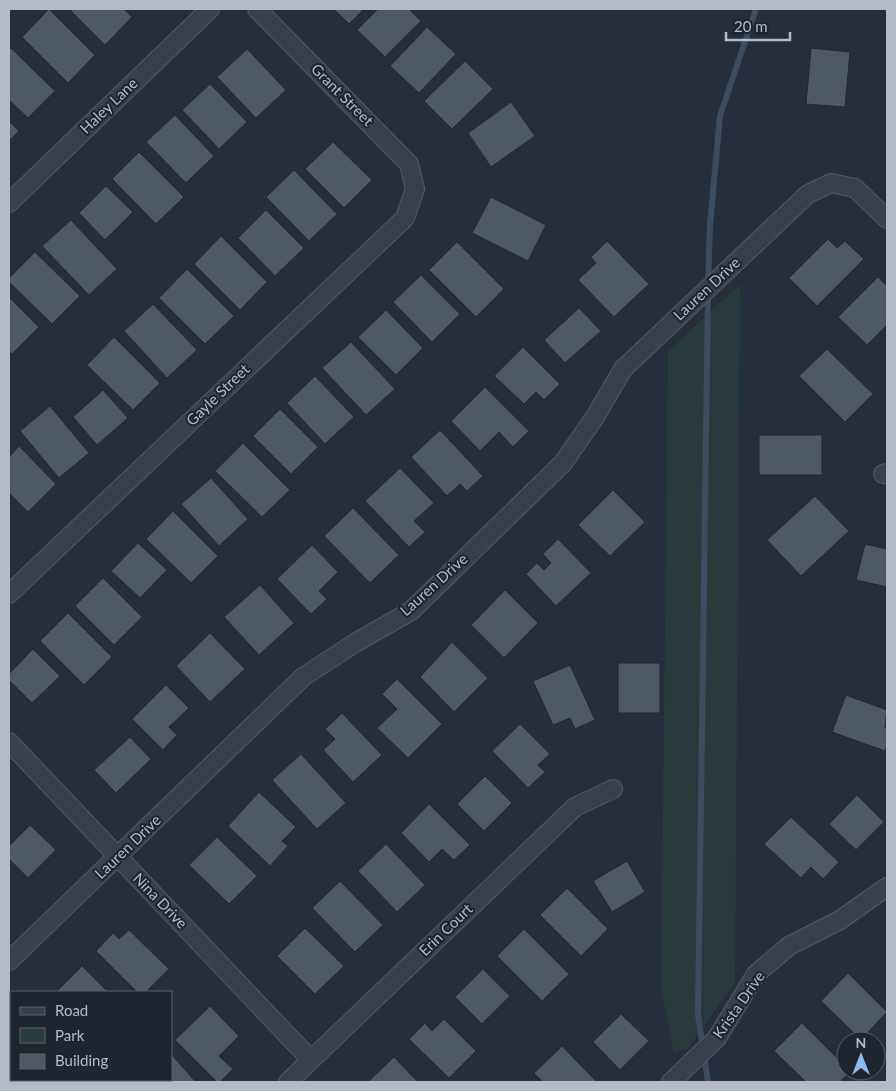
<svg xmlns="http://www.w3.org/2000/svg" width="896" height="1091" font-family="Lato,sans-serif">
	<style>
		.green { fill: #283b3c }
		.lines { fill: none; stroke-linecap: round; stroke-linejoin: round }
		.stream { stroke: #3c4d62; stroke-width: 6 }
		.building { fill: #4e5965; stroke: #202731 }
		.minor-casing { stroke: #545b65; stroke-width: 20 }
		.minor { stroke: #38404a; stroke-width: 18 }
		.labels { text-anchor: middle; stroke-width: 4; stroke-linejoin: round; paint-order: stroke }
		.street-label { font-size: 15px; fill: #b4bbc6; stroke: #1e252f }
	</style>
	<rect width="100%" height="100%" fill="#252e3a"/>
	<polygon class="green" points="740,284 735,983 687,1049 674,1052 661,989 668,352"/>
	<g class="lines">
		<g class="stream">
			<polyline points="708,284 710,225 720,116 756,9"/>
			<polyline points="708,294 698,1015 708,1082"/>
		</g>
	</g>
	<g class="building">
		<polygon points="49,9 95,55 68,83 22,37"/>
		<polygon points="69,9 124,9 132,17 105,45"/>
		<polygon points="334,9 364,9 349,24"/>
		<polygon points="378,9 409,9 421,21 385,57 357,30"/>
		<polygon points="427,27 456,54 419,93 390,66"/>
		<polygon points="11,48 55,91 28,118 9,100 9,50"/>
		<polygon points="811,48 850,52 845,107 806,104"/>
		<polygon points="247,49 286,90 256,118 217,77"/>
		<polygon points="465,61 493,89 452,129 424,101"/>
		<polygon points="210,84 247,122 219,149 182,110"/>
		<polygon points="511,102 535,136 491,167 468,133"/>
		<polygon points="175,115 214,156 186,183 146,142"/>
		<polygon points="9,121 19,131 9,141"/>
		<polygon points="333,142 372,180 344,208 305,169"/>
		<polygon points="139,152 184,197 156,224 112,179"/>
		<polygon points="294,170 337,214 309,241 266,197"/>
		<polygon points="106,186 133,212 105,240 79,213"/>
		<polygon points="491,197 546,225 528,261 472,233"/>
		<polygon points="266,210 304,248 275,276 238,238"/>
		<polygon points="71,220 117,269 89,295 42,246"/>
		<polygon points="221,236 267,282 240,310 194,264"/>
		<polygon points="828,239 837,248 845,241 864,259 817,306 789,278"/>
		<polygon points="607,241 649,284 614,317 578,280 596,263 591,257"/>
		<polygon points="457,242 504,289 476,317 429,270"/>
		<polygon points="35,252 80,296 52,324 9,282 9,278"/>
		<polygon points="187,269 234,316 205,344 159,298"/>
		<polygon points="421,275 460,314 432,342 393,302"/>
		<polygon points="878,277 887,286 887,325 867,345 838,317"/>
		<polygon points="9,297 39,327 12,354 9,351"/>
		<polygon points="153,304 197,350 167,378 124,331"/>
		<polygon points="579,308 601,331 565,363 544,340"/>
		<polygon points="386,310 423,348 396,375 358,337"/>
		<polygon points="114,337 160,383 133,410 87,365"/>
		<polygon points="351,342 395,389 366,415 322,368"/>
		<polygon points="523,347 560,384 544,400 536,392 524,404 494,376"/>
		<polygon points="827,349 873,394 845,422 799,376"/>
		<polygon points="315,376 354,417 325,444 287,403"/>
		<polygon points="485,387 529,431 513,447 499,432 480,451 451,421"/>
		<polygon points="103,390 128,418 97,445 73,417"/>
		<polygon points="50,406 89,453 59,478 20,431"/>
		<polygon points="280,409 318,447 291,474 253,436"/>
		<polygon points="440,430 483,476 467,491 460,484 447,496 411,457"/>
		<rect x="759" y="435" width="63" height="40"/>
		<polygon points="243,443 290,490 262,517 215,471"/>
		<polygon points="19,446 56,484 28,512 9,493 9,457"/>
		<polygon points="400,468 434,503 414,521 425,532 409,547 365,501"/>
		<polygon points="211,478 248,519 219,546 181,504"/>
		<polygon points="613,490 645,522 610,556 578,525"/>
		<polygon points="815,496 849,531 801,576 767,540"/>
		<polygon points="353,508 399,555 370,583 324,536"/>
		<polygon points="173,511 218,556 191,583 146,539"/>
		<polygon points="558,539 591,573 556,606 526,574 537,563 544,570 551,563 543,554"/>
		<polygon points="138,543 167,570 140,598 111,571"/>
		<polygon points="865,544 887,549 887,587 856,580"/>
		<polygon points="312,545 338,572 319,591 327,599 311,614 277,579"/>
		<polygon points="103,578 142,617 114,645 75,606"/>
		<polygon points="260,585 294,623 259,655 224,617"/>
		<polygon points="505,590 538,623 504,658 471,625"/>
		<polygon points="68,613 112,657 84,685 40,641"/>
		<polygon points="210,633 245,669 210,702 176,666"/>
		<polygon points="452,642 488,678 454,712 420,677"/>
		<polygon points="33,649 60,676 32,703 9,680 9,674"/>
		<rect x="618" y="663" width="42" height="50"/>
		<polygon points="570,665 595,720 575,729 570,718 553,725 533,681"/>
		<polygon points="397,679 442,724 408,758 377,728 397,709 382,694"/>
		<polygon points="166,685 189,708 169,727 177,735 163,750 132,719"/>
		<polygon points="846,695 887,710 885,728 887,728 887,745 885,751 832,732"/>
		<polygon points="342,713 382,755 353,782 323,750 335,739 325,729"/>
		<polygon points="520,724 550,754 538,765 545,772 528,788 492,751"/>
		<polygon points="130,737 151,759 116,793 94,770"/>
		<polygon points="301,754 346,803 317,829 272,780"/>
		<polygon points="485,776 512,803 484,831 457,804"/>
		<polygon points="259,792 296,827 282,841 288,846 270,866 228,826"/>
		<polygon points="857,795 884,822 856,850 829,824"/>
		<polygon points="429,804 470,845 454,860 442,849 429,862 401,833"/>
		<polygon points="791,817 839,862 823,879 811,867 801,878 764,844"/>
		<polygon points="30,825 56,850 28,878 9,859 9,846"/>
		<polygon points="217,837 257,876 229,904 189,865"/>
		<polygon points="386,844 425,885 397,912 358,871"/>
		<polygon points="627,861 645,892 612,912 593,881"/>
		<polygon points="340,881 383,925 355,952 312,908"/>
		<polygon points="567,888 608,929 581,956 540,915"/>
		<polygon points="305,928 344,966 315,994 277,956"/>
		<polygon points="524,929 569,974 542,1001 497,956"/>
		<polygon points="129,930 169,969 146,992 137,992 96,951 113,933 119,939"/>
		<polygon points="82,966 108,992 56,992"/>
		<polygon points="483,969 510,996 482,1024 455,997"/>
		<polygon points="848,973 887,1012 861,1040 821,1001"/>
		<polygon points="210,1006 239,1036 219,1056 233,1069 220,1082 217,1082 175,1040"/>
		<polygon points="621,1014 649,1041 620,1070 593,1042"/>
		<polygon points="444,1019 476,1051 449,1078 409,1039 425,1023 432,1031"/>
		<polygon points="802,1023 846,1067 846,1071 850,1072 840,1082 806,1082 774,1051"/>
		<polygon points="562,1046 597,1082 543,1082 534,1073"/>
		<polygon points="171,1054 195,1081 193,1082 131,1082 133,1080 171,1080"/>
		<polygon points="394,1057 418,1082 368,1082"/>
		<polygon points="9,1065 11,1068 11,1080 22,1080 25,1082 9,1082"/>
	</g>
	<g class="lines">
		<defs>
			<g id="minor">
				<polyline points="9,203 210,9"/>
				<polyline points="883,474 887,473"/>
				<polyline points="9,594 405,218 415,189 409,164 257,9"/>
				<polyline points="9,742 311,1060"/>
				<polyline points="9,961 303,677 355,643 411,611 563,463 595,417 623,369 808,194 831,183 855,188 887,219"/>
				<polyline points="288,1082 575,807 613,789"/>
				<polyline points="671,1082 717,1038 756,974 789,946 840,920 887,887"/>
			</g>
		</defs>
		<use href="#minor" class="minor-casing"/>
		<use href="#minor" class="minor"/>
	</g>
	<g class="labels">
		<g class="street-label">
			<text transform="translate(342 95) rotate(45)" y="5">Grant Street</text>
			<text transform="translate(109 106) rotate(-44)" y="5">Haley Lane</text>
			<text transform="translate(707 289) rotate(-43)" y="5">Lauren Drive</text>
			<text transform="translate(218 395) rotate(-44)" y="5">Gayle Street</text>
			<text transform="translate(434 585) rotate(-42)" y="5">Lauren Drive</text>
			<text transform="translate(128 847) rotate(-44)" y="5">Lauren Drive</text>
			<text transform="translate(160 901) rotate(46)" y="5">Nina Drive</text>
			<text transform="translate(446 930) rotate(-44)" y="5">Erin Court</text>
			<text transform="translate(739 1005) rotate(-55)" y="5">Krista Drive</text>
		</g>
	</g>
	<rect width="896" height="1091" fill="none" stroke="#b4bbc6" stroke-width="20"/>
	<rect x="10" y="991" width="162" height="90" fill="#1e252f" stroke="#5a616b"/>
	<rect x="20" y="1007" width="25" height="8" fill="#38404a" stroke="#5a616b"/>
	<text x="55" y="1016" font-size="15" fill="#b4bbc6">Road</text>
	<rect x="20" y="1028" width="25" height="15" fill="#283b3c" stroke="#5a616b"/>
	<text x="55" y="1041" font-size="15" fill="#b4bbc6">Park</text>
	<rect x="20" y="1054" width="25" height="15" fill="#4e5965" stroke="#5a616b"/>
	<text x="55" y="1066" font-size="15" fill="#b4bbc6">Building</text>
	<g transform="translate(861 1056)"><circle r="24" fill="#1e252f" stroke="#5a616b"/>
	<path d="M0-4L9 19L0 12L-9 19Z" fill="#90b8ee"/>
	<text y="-8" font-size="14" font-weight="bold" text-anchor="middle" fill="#b4bbc6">N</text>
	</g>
	<path d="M726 32v8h64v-8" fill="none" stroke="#b4bbc6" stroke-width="2.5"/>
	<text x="734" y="32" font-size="15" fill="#b4bbc6" stroke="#1e252f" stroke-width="4" paint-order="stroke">20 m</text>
</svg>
